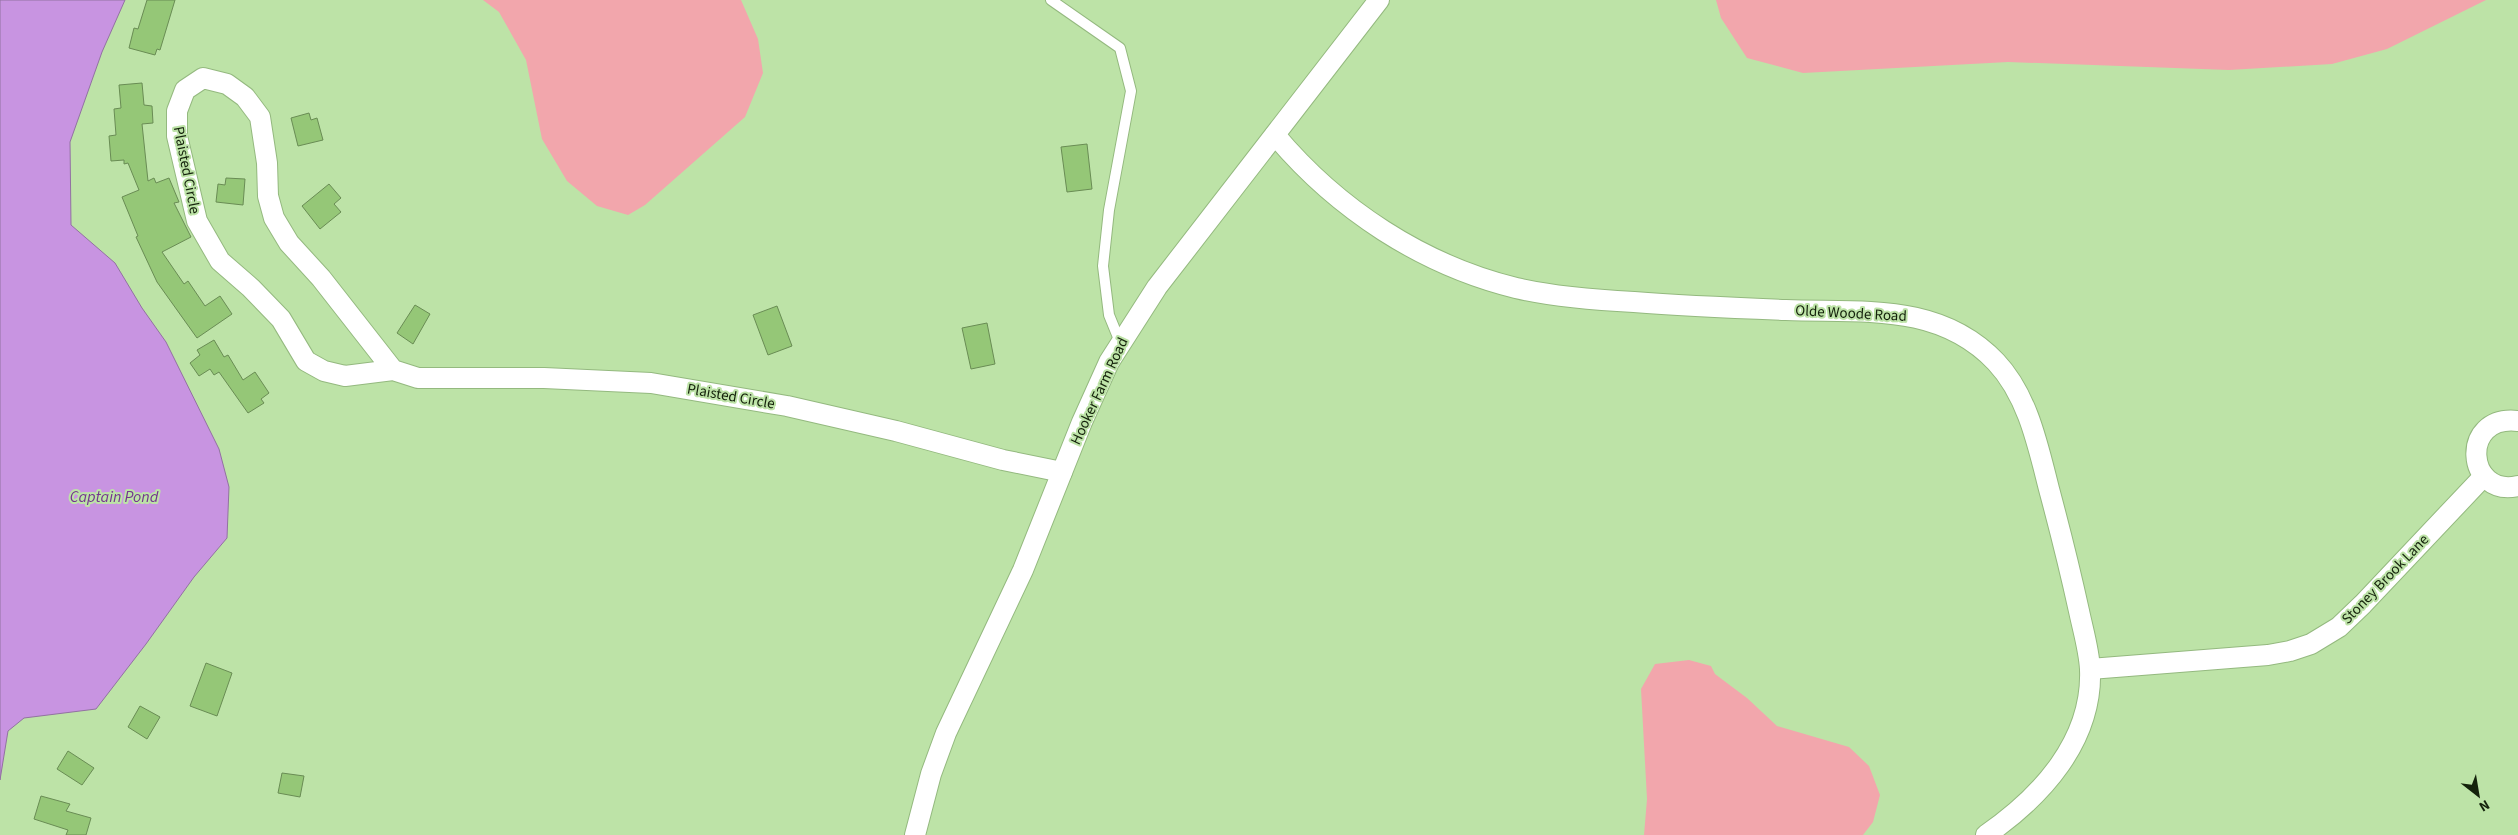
<svg xmlns="http://www.w3.org/2000/svg" width="2518" height="835" font-family="'Source Sans 3',sans-serif">
	<style>
		.green { fill: #f2a6ac }
		.water { fill: #c894e1; stroke: #9272a1 }
		.building { fill: #95c777; stroke: #698c54 }
		.lines { fill: none; stroke-linecap: round; stroke-linejoin: round }
		.lane-casing { stroke: #94b97f; stroke-width: 12 }
		.street-casing { stroke: #94b97f; stroke-width: 22 }
		.lane { stroke: #fff; stroke-width: 10 }
		.street { stroke: #fff; stroke-width: 20 }
		.labels { text-anchor: middle; stroke-width: 4; stroke-linejoin: round; paint-order: stroke }
		.street-label { font-size: 15px; fill: #14220b; stroke: #bde3a7 }
		.water-label { font-size: 16px; font-style: italic; fill: #74358f; stroke: #bde3a7 }
	</style>
	<rect width="100%" height="100%" fill="#bde3a7"/>
	<g class="green">
		<polygon points="483,0 741,0 758,39 763,73 745,117 645,205 628,215 597,206 567,181 542,139 526,60 499,12"/>
		<polygon points="1716,0 2486,0 2387,49 2332,64 2229,70 2008,62 1803,73 1747,58 1721,18"/>
		<polygon points="1689,660 1711,666 1715,674 1747,698 1777,726 1849,747 1869,766 1880,795 1873,822 1863,835 1644,835 1647,799 1641,689 1655,664"/>
	</g>
	<polygon class="water" points="0,0 125,0 102,52 70,142 71,225 115,263 142,308 166,342 219,449 229,487 227,538 194,577 146,644 96,709 24,718 8,731 0,780"/>
	<g class="building">
		<polygon points="147,0 175,0 160,50 157,49 155,55 129,48 134,28 138,29"/>
		<polygon points="142,83 144,105 152,106 153,123 142,124 148,181 154,178 156,183 169,178 179,202 174,203 191,237 162,252 184,284 188,281 205,306 220,296 232,314 197,338 157,282 136,237 138,236 122,197 139,190 128,163 124,164 124,160 111,161 109,136 116,135 114,109 121,108 119,85"/>
		<polygon points="309,113 311,120 317,118 323,140 298,146 291,118"/>
		<polygon points="1087,144 1092,189 1067,192 1061,147"/>
		<polygon points="226,178 245,179 243,205 216,202 218,184 225,185"/>
		<polygon points="329,184 341,198 334,204 341,212 320,229 302,206"/>
		<polygon points="415,305 430,314 413,344 397,333"/>
		<polygon points="777,306 792,346 768,355 753,315"/>
		<polygon points="987,323 995,364 971,369 962,328"/>
		<polygon points="214,340 224,357 228,355 243,380 255,372 269,393 261,399 264,403 248,413 219,372 214,375 210,369 199,376 190,363 200,355 197,350"/>
		<polygon points="206,663 232,673 217,716 190,706"/>
		<polygon points="140,706 160,717 147,739 128,727"/>
		<polygon points="68,751 94,768 82,785 57,769"/>
		<polygon points="282,773 304,776 300,797 278,793"/>
		<polygon points="41,796 70,804 66,811 91,818 86,835 66,835 68,830 34,819"/>
	</g>
	<g class="lines">
		<defs>
			<polyline id="lane" points="1051,0 1120,48 1131,91 1109,210 1103,266 1109,315 1120,342"/>
			<g id="street">
				<path d="M 1275,135 C 1337,209 1422,265 1516,288 C 1554,297 1595,300 1634,302 C 1685,306 1735,308 1786,310 C 1862,313 1939,302 1996,362 C 2028,396 2038,446 2049,489 C 2060,530 2070,570 2079,611 C 2083,630 2089,650 2090,669 C 2093,741 2041,797 1986,835"/>
				<polyline points="393,370 321,278 289,243 274,218 268,196 267,163 260,117 245,97 227,84 203,78 185,90 177,111 177,136 197,221 220,261 251,288 281,319 306,361 324,371 345,376 393,370 418,378 544,378 651,383 787,406 896,431 1003,460 1062,472"/>
				<path d="M 2518,421 C 2459,414 2466,498 2518,486"/>
				<polyline points="2090,669 2268,655 2290,651 2311,644 2339,627 2363,604 2484,476"/>
				<polyline points="915,835 931,774 946,733 1023,570 1082,422 1109,362 1157,287 1379,0"/>
			</g>
		</defs>
		<use href="#lane" class="lane-casing"/>
		<use href="#street" class="street-casing"/>
		<use href="#lane" class="lane"/>
		<use href="#street" class="street"/>
	</g>
	<g class="labels">
		<g class="street-label">
			<text transform="translate(187 170) rotate(79)" y="5">Plaisted Circle</text>
			<text transform="translate(1851 313) rotate(3)" y="5">Olde Woode Road</text>
			<text transform="translate(1099 391) rotate(-65)" y="5">Hooker Farm Road</text>
			<text transform="translate(731 396) rotate(10)" y="5">Plaisted Circle</text>
			<text transform="translate(2385 579) rotate(-46)" y="5">Stoney Brook Lane</text>
		</g>
		<g class="water-label">
			<text x="114" y="502">Captain Pond</text>
		</g>
	</g>
	<g transform="translate(2478 795) rotate(149)" stroke="#bde3a7" stroke-width="4" paint-order="stroke">
	<path d="M0-4L9 19L0 12L-9 19Z" fill="#14220b"/>
	<text y="-8" font-size="14" font-weight="bold" text-anchor="middle" fill="#14220b">N</text>
	</g>
</svg>
